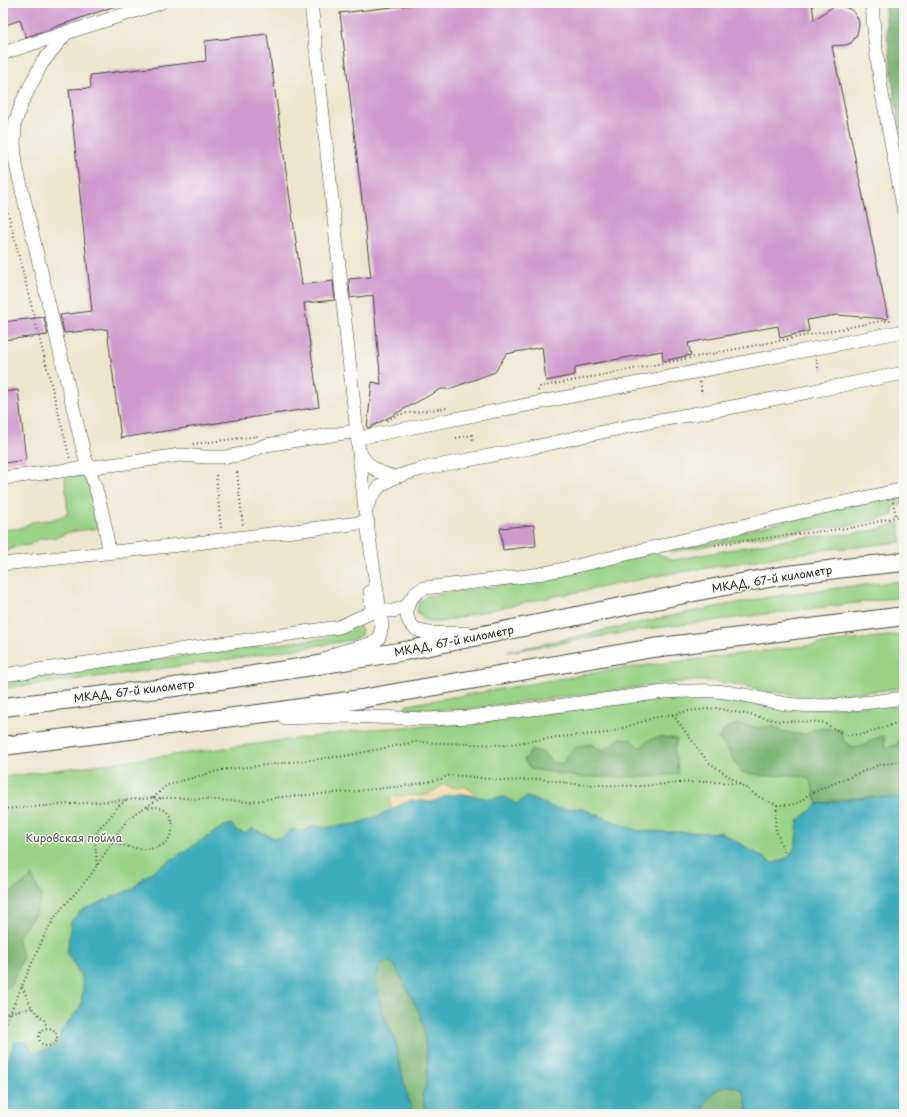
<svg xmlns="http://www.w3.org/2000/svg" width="907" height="1117" font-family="'Playpen Sans',sans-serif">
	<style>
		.green { fill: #9ad386; stroke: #627f58 }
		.forest { fill: #7bb573; stroke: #53704f }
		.sand { fill: #eeda9e; stroke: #8c8264 }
		.water { fill: #3eacbc; stroke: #346c74 }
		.building { fill: #cf99cd }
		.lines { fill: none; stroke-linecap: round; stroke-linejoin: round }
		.minor-casing { stroke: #484743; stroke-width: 14 }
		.highway-casing { stroke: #484743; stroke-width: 20 }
		.path { stroke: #484743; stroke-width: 2; stroke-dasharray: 1 3; stroke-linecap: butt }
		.minor { stroke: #fff; stroke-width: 13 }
		.highway { stroke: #fff; stroke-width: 18 }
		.labels { text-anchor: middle; stroke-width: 3; stroke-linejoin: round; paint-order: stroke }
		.street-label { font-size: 11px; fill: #2b2b2b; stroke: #f6f6f2 }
		.park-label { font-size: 11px; fill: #4c5d46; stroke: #f6f6f2 }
	</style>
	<rect width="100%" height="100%" fill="#f6f6f2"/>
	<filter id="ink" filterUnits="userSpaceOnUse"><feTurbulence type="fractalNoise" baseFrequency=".025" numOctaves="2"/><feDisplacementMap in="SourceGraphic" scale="8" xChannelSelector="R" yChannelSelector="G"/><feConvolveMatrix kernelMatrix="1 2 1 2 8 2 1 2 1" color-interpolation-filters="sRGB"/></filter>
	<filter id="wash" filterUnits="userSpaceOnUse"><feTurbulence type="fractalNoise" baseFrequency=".012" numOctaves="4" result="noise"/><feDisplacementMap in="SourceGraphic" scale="16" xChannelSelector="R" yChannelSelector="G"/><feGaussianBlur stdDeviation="0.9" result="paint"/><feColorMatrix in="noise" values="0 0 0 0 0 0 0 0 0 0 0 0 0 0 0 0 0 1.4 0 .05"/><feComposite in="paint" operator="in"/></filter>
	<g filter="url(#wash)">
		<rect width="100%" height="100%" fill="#ebe6cc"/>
		<g class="green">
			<polygon points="79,471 86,476 100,528 69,532 57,537 39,539 29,545 17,546 3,553 3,530 21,528 32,522 51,520 68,514 65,479 71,472"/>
			<polygon points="904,493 904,502 892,508 893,515 858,524 743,539 671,552 668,549"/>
			<path d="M 899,522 L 901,542 L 846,548 L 829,549 L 662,575 L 578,592 L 555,596 L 464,616 L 441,622 L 432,622 L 425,620 L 420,616 L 417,611 L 419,602 L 427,596 L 531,581 L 654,553 C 661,554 666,558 673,560 C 715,553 757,544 800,538 C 832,534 868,536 899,522 Z"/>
			<path d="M 904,581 L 904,597 L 647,629 L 506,652 C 598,632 690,610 783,595 C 823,589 864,585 904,581 Z"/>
			<path d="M 355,625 L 359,626 L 362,630 L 361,635 L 352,640 C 236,659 120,675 3,688 L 3,679 L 325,638 Z"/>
			<polygon points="904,634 904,688 813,697 766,691 729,683 712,681 688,681 459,710 403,709 407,705 617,669"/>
			<path d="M 678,696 L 801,710 L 904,702 L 904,798 L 869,797 L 798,821 C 795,843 799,857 773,863 L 722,833 L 638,831 L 580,808 L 558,809 L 527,797 L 516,804 L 505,797 L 489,799 L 462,794 L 378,816 L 356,824 L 322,828 L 315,825 L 304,831 L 291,830 L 282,838 L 274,838 L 251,828 L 246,833 L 237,831 L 224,826 L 147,875 L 132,889 L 82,910 L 67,953 L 81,975 L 83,986 L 81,1006 L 61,1032 L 60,1038 L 54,1047 L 33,1053 L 14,1042 L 3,1075 L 3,777 L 371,729 L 469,723 Z"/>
		</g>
		<g class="forest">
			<polygon points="884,3 901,3 904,26 904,150 894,94"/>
			<path d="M 738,724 L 761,728 L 772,726 L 782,731 L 795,734 L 807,734 L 817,728 L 840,729 L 843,740 L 852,748 L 863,746 L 873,739 L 884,736 L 885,747 L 897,745 L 901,733 L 904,731 L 904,798 C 875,797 846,796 818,804 L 810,780 C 791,771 785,776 766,776 C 758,775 749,773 741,772 L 728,750 L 718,738 L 726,728 Z"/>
			<path d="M 660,737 L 677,739 L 674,751 L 677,762 L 678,774 L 650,777 L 579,777 L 531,769 L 524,760 L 532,750 L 543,752 L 551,762 L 563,763 C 571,749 575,746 591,744 L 601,751 L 611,746 L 620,738 L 632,740 L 640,748 L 648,740 Z"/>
			<polygon points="32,877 42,897 35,914 17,938 23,957 12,985 3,989 3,898"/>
			<path d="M 385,961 L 390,962 L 396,968 L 420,1014 L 424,1029 L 426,1052 L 428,1065 L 427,1070 L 427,1084 L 422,1095 L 426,1114 L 412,1114 C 407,1098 403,1080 399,1063 C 398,1057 398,1051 396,1044 C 391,1027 361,974 385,961 Z"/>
			<path d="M 727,1086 C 749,1088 743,1096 748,1113 L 749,1114 L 699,1114 C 710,1100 707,1092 727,1086 Z"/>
		</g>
		<path class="sand" d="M 444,785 L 458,788 L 465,786 L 476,794 L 476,796 L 462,794 L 448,795 L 432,802 L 411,800 L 391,809 L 390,800 L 394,796 C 404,794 414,797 424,795 C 431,794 437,787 444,785 Z"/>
		<path class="water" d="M 462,794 L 489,799 L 505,797 L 516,804 L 527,797 L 558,809 L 580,808 L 638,831 L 722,833 L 773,863 C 799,858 795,843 798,821 L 818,804 L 869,797 L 904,798 L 904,1114 L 749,1114 L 748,1113 C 746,1107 747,1097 743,1092 C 741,1088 736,1087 732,1086 C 712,1084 708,1101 699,1114 L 426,1114 L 422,1095 L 427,1083 L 426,1075 L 428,1065 L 426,1052 L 424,1029 L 420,1014 L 396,968 L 390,962 L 385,961 L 382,963 L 379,967 L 376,981 L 382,1011 L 396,1043 L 399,1063 L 412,1114 L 3,1114 L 3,1075 L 14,1042 L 27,1041 L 33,1053 L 54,1047 L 60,1038 L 61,1032 L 81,1006 L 83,986 L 81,975 L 67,953 L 71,921 L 82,910 L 132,889 L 147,875 L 224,826 L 231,824 L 237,831 L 246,833 L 251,828 L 274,838 L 282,838 L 291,830 L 304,831 L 315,825 L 322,828 L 356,824 L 378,816 L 411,800 L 432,802 L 448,795 Z"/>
		<g id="blocks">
			<g class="building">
				<polygon points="3,3 121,3 121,4 26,37 20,20 3,26"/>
				<polygon points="427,3 812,3 814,20 832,7 842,6 852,10 858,19 859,24 857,35 851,43 846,45 832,46 888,319 836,315 807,320 809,331 780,338 778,326 688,343 691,355 663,361 662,351 575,367 575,375 546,381 542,347 506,354 495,372 449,389 441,389 371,427 367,428 372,382 381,384 373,295 350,298 349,279 371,277 340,13"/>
				<polygon points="267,34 302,285 333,281 335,300 304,303 319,407 121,438 107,329 64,333 60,315 92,311 69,89 91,88 90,75 206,61 205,41"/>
				<polygon points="44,317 48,335 3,340 3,322"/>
				<polygon points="18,390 26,460 3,463 3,392"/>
				<polygon points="534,525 536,546 503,550 500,528"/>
			</g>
		</g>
	</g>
	<g filter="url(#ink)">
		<use href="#blocks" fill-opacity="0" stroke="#484743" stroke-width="1"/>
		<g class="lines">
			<defs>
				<g id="minor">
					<polyline points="311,3 365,509 382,626 379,638 374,643 337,653 326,659"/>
					<polyline points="872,3 875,42 882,94 904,211"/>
					<path d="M 67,32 L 42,63 L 22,102 L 15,123 L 14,144 L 16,165 L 85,458 C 98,490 105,518 109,552"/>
					<polyline points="3,53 160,3"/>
					<polyline points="358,438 904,331"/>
					<path d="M 360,452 C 366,467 380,473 395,477"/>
					<polyline points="3,478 126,463 180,455 206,457 225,457 243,454 266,445 357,431"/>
					<polyline points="366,508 372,496 380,486 395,477 421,469 530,448 583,436 660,420 738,406 904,373"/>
					<polyline points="3,564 188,544 368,522"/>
					<path d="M 380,608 C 389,614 398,610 407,606"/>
					<path d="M 467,633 C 455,633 430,635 420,631 C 399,622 405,595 425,588 L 534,575 L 568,568 L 797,513 L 904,489"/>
					<polyline points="3,675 339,627 370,613 372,608 370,592"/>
					<path d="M 285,718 L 344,716 L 429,719 L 470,717 L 665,692 C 689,691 713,689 738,694 C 758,697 777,704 798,705 C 833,708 869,702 904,698"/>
				</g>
				<g id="highway">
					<polyline points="3,707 175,687 312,666 405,651 714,588 780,576 844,568 904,562"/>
					<polyline points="3,746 281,711 361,699 653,648 904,616"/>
				</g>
			</defs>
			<use href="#minor" class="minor-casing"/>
			<use href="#highway" class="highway-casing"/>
			<g class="path">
				<polyline points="3,193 70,459"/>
				<polyline points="816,359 819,371"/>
				<polyline points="700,382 702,394"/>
				<polyline points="538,391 540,387 881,321 892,321"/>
				<polyline points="387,420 400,414 447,408"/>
				<polyline points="456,438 472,435 473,440"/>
				<polyline points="193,444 258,436"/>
				<polyline points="237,472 243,527"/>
				<polyline points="216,475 221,529"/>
				<polyline points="893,502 896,517"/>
				<polyline points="900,516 904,544"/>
				<polyline points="715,545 741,541 856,527 900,516 904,508"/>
				<polyline points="673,715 708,762 759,797 777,805 791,805 800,802 808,795 825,787 879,765 904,761"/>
				<polyline points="153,798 167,785 221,770 345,756 415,742 504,745 558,737 608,733 653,718 688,711 716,708 779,721 822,722 846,735 863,734 904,721"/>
				<polyline points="777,805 775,827 784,852"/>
				<polyline points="3,809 153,798 185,798 250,802 281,797 347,792 412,785 441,779 450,775 474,777 505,781 540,779 575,784 599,785 640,786 708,781 740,784"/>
				<path d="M 112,843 C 127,846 143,852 158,847 C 182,838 175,800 146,808"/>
				<polyline points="97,865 95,842 97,830 111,816 118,806 127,800"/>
				<polyline points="22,987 32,1008 44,1020 47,1027"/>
				<polyline points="3,1014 32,1008"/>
				<circle cx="48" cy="1037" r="9"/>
				<polyline points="3,1029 44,936 57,914 90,876 127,820 137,812 161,798"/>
			</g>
			<use href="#minor" class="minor"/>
			<use href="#highway" class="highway"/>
		</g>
	</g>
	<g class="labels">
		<g class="street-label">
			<text transform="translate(772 579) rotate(-9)" y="4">МКАД, 67-й километр</text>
			<text transform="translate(454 641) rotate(-11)" y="4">МКАД, 67-й километр</text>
			<text transform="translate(134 691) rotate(-7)" y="4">МКАД, 67-й километр</text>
		</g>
		<g class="park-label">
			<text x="74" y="842">Кировская пойма</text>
		</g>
	</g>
	<rect width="907" height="1117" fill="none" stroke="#f6f6f2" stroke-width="16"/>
</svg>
